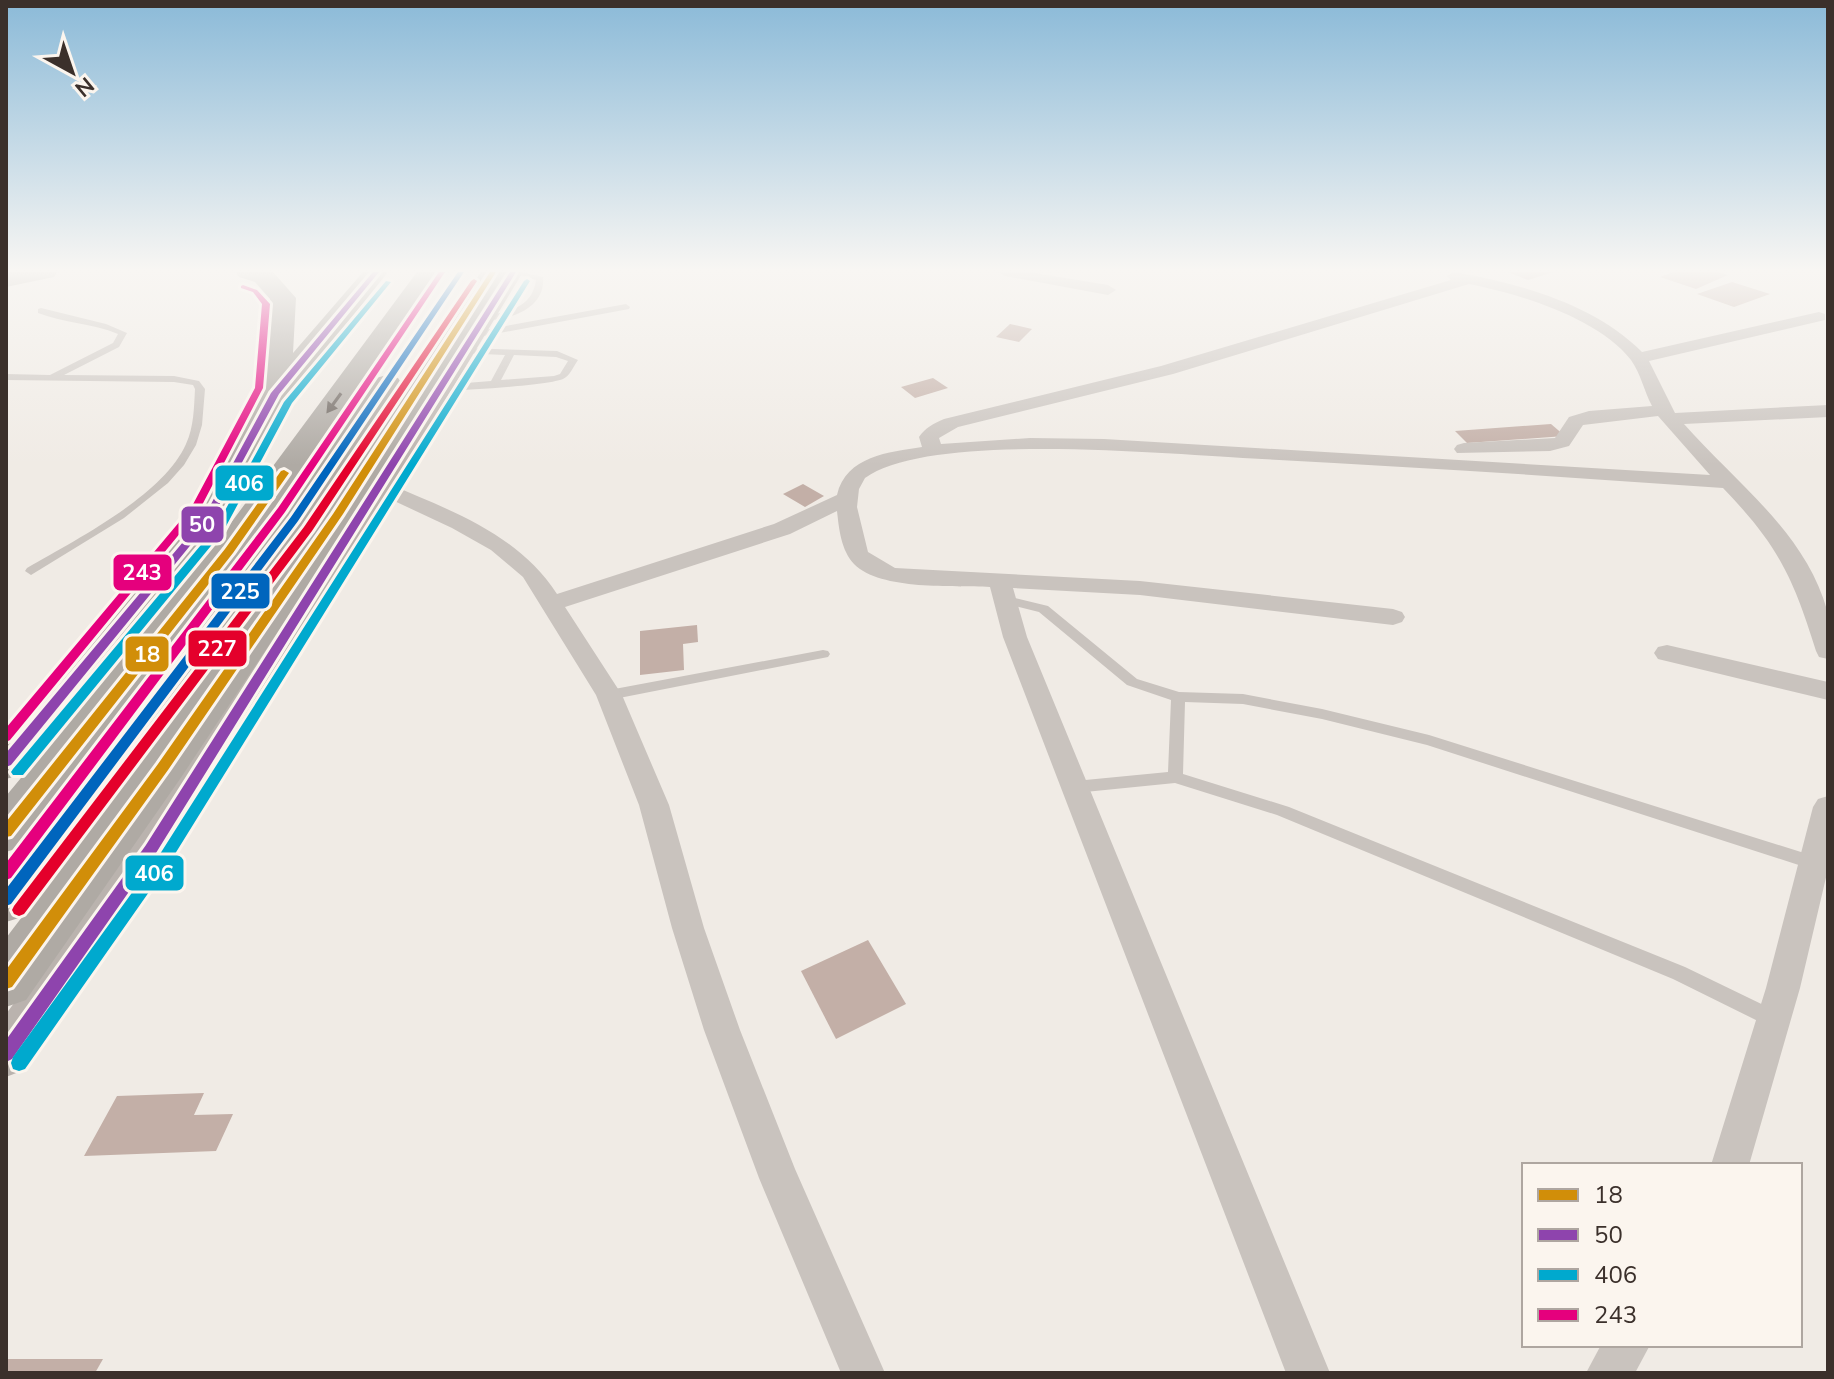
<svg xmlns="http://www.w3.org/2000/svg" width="1834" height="1379" font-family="'Nunito Sans',sans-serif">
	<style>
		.building { fill: #c3afa7 }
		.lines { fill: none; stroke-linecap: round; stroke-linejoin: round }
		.lane { fill: #c9c3be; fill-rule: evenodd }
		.street { fill: #c9c3be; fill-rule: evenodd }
		.secondary { fill: #bab3ae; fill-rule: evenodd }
		.highway { fill: #afaaa4; fill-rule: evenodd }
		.bus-1-casing { stroke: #fbf5ee; stroke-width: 6 }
		.bus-2-casing { stroke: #fbf5ee; stroke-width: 6 }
		.bus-3-casing { stroke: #fbf5ee; stroke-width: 6 }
		.bus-4-casing { stroke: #fbf5ee; stroke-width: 6 }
		.bus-5-casing { stroke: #fbf5ee; stroke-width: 6 }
		.bus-6-casing { stroke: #fbf5ee; stroke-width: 6 }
		.bus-1 { fill: #d18e09; fill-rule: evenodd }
		.bus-2 { fill: #8e44ad; fill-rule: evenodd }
		.bus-3 { fill: #00a9ce; fill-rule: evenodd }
		.bus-4 { fill: #e5007d; fill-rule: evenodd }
		.bus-5 { fill: #0065bd; fill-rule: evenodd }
		.bus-6 { fill: #e4002b; fill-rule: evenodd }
		.oneway { fill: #69615b }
		.line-badge { stroke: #fbf5ee; stroke-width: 3 }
		.badge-label { font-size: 22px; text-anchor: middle; font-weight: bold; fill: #fff }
	</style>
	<rect width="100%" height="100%" fill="#f0ebe5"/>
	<g class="building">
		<polygon points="1508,272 1553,272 1528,280"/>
		<polygon points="1673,272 1717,272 1728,275 1696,289 1660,277"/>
		<polygon points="1732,282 1770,294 1734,307 1697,294"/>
		<polygon points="1010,324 1032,329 1019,342 996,337"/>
		<polygon points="933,378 948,388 915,398 901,387"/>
		<polygon points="1551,424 1565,436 1467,443 1455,431"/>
		<polygon points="803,484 824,496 805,507 783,494"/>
		<polygon points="697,625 698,642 683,644 684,670 640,675 640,631"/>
		<polygon points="868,940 906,1004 836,1039 801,971"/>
		<polygon points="204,1093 194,1115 233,1114 216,1151 84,1156 117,1096"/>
		<polygon points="6,1359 103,1359 95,1373 6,1373"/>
	</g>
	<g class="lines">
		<g class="lane">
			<path d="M 509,272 L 521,272 L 543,277 C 546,310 507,321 480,321 L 480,317 C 505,312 532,310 536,280 Z"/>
			<polygon points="626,304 630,307 629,309 473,338 469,335 473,332"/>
			<path d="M 41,308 L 106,324 L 127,333 L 119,347 L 64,375 L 174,376 L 199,381 L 205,389 L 202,425 L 196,445 L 184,465 L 168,483 L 124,518 L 31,575 L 25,571 L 27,568 C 75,540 163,496 186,444 C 194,427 194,407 195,389 L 193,385 L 174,382 L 6,380 L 6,374 L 50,375 L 113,343 L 118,334 C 92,323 64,323 38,313 L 38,309 Z"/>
			<path d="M 463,348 L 557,351 L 578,360 C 573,367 570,376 563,379 C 550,385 454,392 438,390 L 438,386 L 441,385 L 491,381 L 505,355 L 460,353 L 460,349 ZM 514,355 L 556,357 L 568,361 L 560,374 L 554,376 L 501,380 Z"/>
			<polygon points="1003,595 1048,606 1137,679 1179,692 1243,694 1322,709 1429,735 1820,858 1822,863 1820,868 1814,870 1427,745 1322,719 1243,704 1185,702 1183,774 1289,807 1685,967 1780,1013 1782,1019 1780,1025 1773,1028 1766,1025 1673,979 1277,815 1175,783 1075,793 1070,791 1067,787 1070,783 1075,781 1168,772 1171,700 1127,685 1039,612 999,602 997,599"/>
			<polygon points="823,650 828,651 830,654 828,657 609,700 602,695 609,690"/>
		</g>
		<g class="street">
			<polygon points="998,272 1029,272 1108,285 1116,290 1108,295 1005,276"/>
			<path d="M 1454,272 C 1518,283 1595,304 1642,352 L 1819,312 L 1825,314 L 1825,320 L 1649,361 L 1675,413 L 1828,405 L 1828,417 L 1684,424 C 1735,482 1805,532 1827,610 C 1831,625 1828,644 1828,659 L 1819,657 L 1816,651 C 1793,577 1778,545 1723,488 C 1569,477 1416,467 1262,459 C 1176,455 931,430 865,478 L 859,489 L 857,507 L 868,552 L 895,568 L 1140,581 L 1393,609 L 1402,612 L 1405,617 L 1402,622 L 1393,625 L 1140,595 L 1013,588 L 1027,637 L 1330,1373 L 1286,1373 L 1003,637 L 990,587 C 954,585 881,591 854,564 C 841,550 839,529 837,511 L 790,534 L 565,607 L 622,695 L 669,805 L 704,928 L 740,1030 L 795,1169 L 885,1373 L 841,1373 L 759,1178 L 704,1030 L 672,928 L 639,805 L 596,695 L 523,577 L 491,550 L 452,528 L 373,491 L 370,487 L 373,483 L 387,483 C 451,511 517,533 557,594 L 774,524 L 837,495 C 846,456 889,452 922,447 L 919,437 C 926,427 933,424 944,419 L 1161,366 L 1451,280 L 1447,276 ZM 1469,284 C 1520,294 1598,318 1631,360 C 1641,374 1644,391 1652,406 L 1589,411 L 1569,417 L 1555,438 L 1464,443 L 1457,445 L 1454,449 L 1457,453 L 1550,451 L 1569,446 L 1583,425 L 1658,416 L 1710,475 L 1104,439 L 1030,438 L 941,444 L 939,438 L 958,427 L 1173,374 Z"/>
			<polygon points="1667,645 1828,682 1828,700 1658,659 1654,653 1658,647"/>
			<polygon points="1828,796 1828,869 1800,988 1749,1165 1711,1165 1766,988 1813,807 1818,799"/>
			<polygon points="1601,1345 1650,1345 1635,1373 1586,1373"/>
		</g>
		<polygon class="secondary" points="503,272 523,272 166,861 24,1070 6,1077 6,1014 136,837"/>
		<g class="highway">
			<polygon points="6,272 57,272 54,277 6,287"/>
			<polygon points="236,272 273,272 296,298 293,353 363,272 388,272 289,396 221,526 23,774 6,779 6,730 192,514 260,393 270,299 255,282 239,277"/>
			<polygon points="417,272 441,272 242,559 188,630 282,511 376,378 387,375 398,378 402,384 308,527 66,859 146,755 323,510 481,272 505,272 356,514 180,779 26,1000 6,1007 6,938 22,917 6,922 6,860 15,849 6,852 6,796 216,543"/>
		</g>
		<defs>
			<g id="bus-1">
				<polygon points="490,272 496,272 343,514 168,770 12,987 6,989 6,970 158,764 333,514"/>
				<polygon points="284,470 289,473 233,553 11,836 6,837 6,822 225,549 281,471"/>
			</g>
			<g id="bus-2">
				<polygon points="373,272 379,272 279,394 211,520 11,765 6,767 6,753 204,517 271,393"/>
				<polygon points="510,272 516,272 156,853 12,1059 6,1062 6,1040 146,845"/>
			</g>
			<g id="bus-3">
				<polygon points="527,279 530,281 170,862 25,1069 19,1071 13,1069 11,1063 13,1057 160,854 524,281"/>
				<polygon points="386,281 391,282 292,403 224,530 23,775 13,775 11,772 13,769 216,527 284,402"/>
			</g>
			<g id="bus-4">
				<polygon points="439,272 445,272 285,512 11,878 6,880 6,863 278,508"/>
				<polygon points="243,285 257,290 270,304 263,388 200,509 10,740 6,742 6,728 191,508 255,388 262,304 253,292 241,288 241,286"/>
			</g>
			<polygon id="bus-5" points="458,272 464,272 298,521 11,904 6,906 6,889 291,517"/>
			<polygon id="bus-6" points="474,279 477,281 312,531 24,914 19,916 14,914 12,910 14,906 304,527 471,281"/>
		</defs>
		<use href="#bus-1" class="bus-1-casing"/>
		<use href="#bus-2" class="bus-2-casing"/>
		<use href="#bus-3" class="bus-3-casing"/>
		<use href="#bus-4" class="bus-4-casing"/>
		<use href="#bus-5" class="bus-5-casing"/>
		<use href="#bus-6" class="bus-6-casing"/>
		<use href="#bus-1" class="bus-1"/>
		<use href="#bus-2" class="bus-2"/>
		<use href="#bus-3" class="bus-3"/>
		<use href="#bus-4" class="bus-4"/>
		<use href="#bus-5" class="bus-5"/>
		<use href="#bus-6" class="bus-6"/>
	</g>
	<defs><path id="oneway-solid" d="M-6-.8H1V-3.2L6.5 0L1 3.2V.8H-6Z" transform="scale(2)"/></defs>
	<use class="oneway" href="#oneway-solid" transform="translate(334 403) rotate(126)"/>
	<linearGradient id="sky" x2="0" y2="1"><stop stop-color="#8bbad8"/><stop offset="0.58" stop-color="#f8f6f3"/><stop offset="1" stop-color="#f8f6f3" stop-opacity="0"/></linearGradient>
	<rect width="1834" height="465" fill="url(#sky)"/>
	<g class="line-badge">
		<rect x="214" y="464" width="61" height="38" rx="8" fill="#00a9ce"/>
		<rect x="180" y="505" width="45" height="39" rx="8" fill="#8e44ad"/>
		<rect x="112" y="553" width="61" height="39" rx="8" fill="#e5007d"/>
		<rect x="210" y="572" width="61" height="38" rx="8" fill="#0065bd"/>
		<rect x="187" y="629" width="61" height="39" rx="8" fill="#e4002b"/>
		<rect x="124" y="635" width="46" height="38" rx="8" fill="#d18e09"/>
		<rect x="124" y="854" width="61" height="38" rx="8" fill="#00a9ce"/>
	</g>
	<g class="badge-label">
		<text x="244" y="491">406</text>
		<text x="202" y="532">50</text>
		<text x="142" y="580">243</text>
		<text x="240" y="599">225</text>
		<text x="217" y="656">227</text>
		<text x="147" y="662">18</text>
		<text x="154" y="881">406</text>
	</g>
	<rect width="1834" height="1379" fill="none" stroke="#3b302b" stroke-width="16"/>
	<rect x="1522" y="1163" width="280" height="184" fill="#fbf5ee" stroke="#aea6a0" stroke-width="2"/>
	<rect x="1538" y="1189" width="40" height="12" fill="#d18e09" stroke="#aea6a0" stroke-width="2"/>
	<text x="1594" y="1203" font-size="24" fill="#3b302b">18</text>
	<rect x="1538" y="1229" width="40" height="12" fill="#8e44ad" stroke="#aea6a0" stroke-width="2"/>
	<text x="1594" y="1243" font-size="24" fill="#3b302b">50</text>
	<rect x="1538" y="1269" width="40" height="12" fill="#00a9ce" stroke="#aea6a0" stroke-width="2"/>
	<text x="1594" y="1283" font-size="24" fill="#3b302b">406</text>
	<rect x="1538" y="1309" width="40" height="12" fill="#e5007d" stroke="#aea6a0" stroke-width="2"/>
	<text x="1594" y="1323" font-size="24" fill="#3b302b">243</text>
	<g transform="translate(72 72) rotate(140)" stroke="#fbf5ee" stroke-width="6" paint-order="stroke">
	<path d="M0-6L14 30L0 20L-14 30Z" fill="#3b302b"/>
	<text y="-12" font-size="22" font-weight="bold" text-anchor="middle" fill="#3b302b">N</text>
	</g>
</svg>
